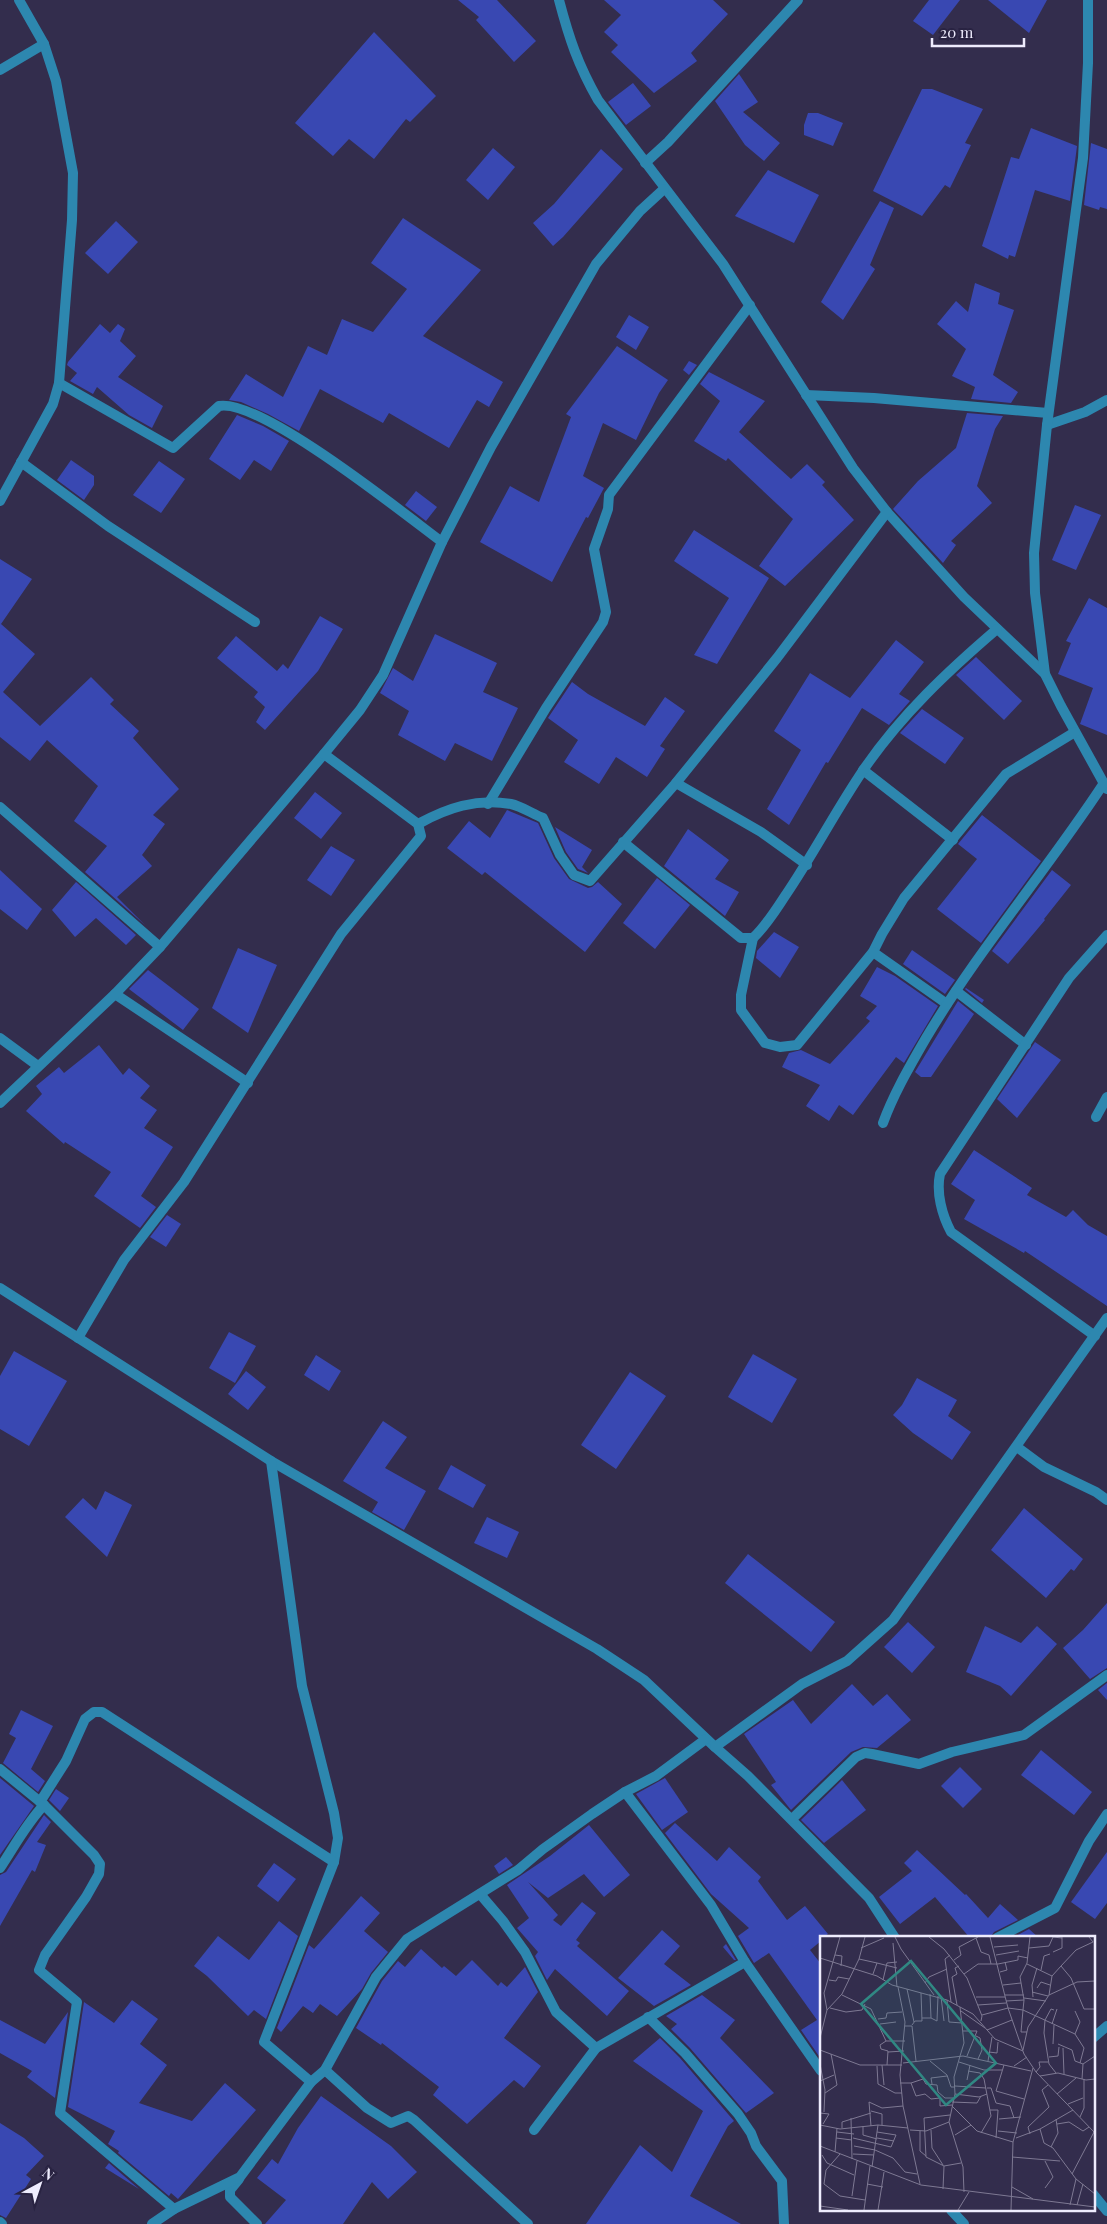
<svg xmlns="http://www.w3.org/2000/svg" width="1107" height="2224" font-family="'Playfair Display',serif">
	<style>
		.building { fill: #3948b2 }
		.lines { fill: none; stroke-linecap: round; stroke-linejoin: round }
		.minor { stroke: #2d87af; stroke-width: 10 }
		.inset-road { fill: none; stroke: #7e7993; stroke-width: 1 }
		.view { fill: #308883; fill-opacity: 0.15; stroke: #308883; stroke-width: 2.5 }
		.inset-edge { fill: none; stroke: #eeecfd; stroke-width: 2.5 }
	</style>
	<rect width="100%" height="100%" fill="#332d4d"/>
	<g class="building">
		<polygon points="458,0 497,0 536,41 514,62 476,20 479,17"/>
		<polygon points="604,0 713,0 728,14 691,53 697,61 654,93 611,52 618,45 604,32 621,15"/>
		<polygon points="929,0 960,0 933,35 913,21"/>
		<polygon points="988,0 1047,0 1029,33"/>
		<polygon points="374,32 436,96 410,122 406,119 374,159 349,139 333,156 295,123"/>
		<polygon points="739,74 758,102 743,112 780,143 764,161 745,145 715,101"/>
		<polygon points="633,83 651,106 626,125 608,102"/>
		<polygon points="922,89 932,89 983,109 965,143 971,145 950,188 945,185 922,216 873,191"/>
		<polygon points="808,113 818,113 843,123 833,146 804,135 804,125"/>
		<polygon points="1031,128 1077,146 1070,201 1035,190 1015,257 1009,255 1008,259 982,246 1011,157 1019,159"/>
		<polygon points="1091,143 1107,149 1107,209 1100,207 1099,210 1084,205"/>
		<polygon points="493,148 515,167 488,200 466,180"/>
		<polygon points="601,149 623,169 563,237 553,246 533,223 554,204"/>
		<polygon points="768,170 819,195 794,243 735,216"/>
		<polygon points="880,201 894,208 870,265 875,269 843,320 821,302"/>
		<polygon points="403,218 481,270 423,336 503,382 489,407 477,400 449,448 389,413 383,423 320,389 299,431 268,414 241,402 229,400 246,374 283,397 308,346 327,355 342,319 373,332 407,289 371,263"/>
		<polygon points="116,221 138,242 108,274 85,253"/>
		<polygon points="975,283 1000,293 998,304 1014,310 993,375 1018,392 1011,403 971,399 975,387 952,376 966,349 937,324 956,301 968,312"/>
		<polygon points="629,315 649,327 636,350 616,337"/>
		<polygon points="100,324 110,333 118,324 125,329 120,341 136,356 118,377 163,406 152,428 129,415 97,387 93,394 70,381 77,373 67,365 68,362"/>
		<polygon points="617,346 668,380 659,393 636,440 603,423 583,476 604,488 588,518 586,517 552,582 480,542 510,486 539,502 571,417 566,414"/>
		<polygon points="689,361 697,365 689,375 683,370"/>
		<polygon points="709,372 765,401 739,432 791,479 807,464 825,482 822,485 854,520 785,586 759,566 793,519 728,458 726,461 694,441 720,401 700,384"/>
		<polygon points="967,413 1003,416 995,429 977,486 992,503 951,541 956,545 943,563 893,509 918,481 956,448"/>
		<polygon points="237,415 263,426 289,441 271,471 254,460 240,480 209,459"/>
		<polygon points="71,460 94,476 94,485 84,500 57,480"/>
		<polygon points="159,461 185,479 161,513 133,495"/>
		<polygon points="416,491 437,507 426,521 405,505"/>
		<polygon points="1075,505 1101,515 1076,570 1052,560"/>
		<polygon points="694,530 769,578 717,664 694,655 729,598 674,561"/>
		<polygon points="0,559 32,579 1,624 35,654 3,692 40,726 91,677 114,700 110,704 139,731 133,738 179,789 153,815 165,824 142,855 152,866 117,897 145,925 85,872 107,846 74,821 98,786 47,740 30,761 0,737"/>
		<polygon points="1089,598 1107,608 1107,735 1080,724 1093,688 1058,674 1071,643 1066,641"/>
		<polygon points="320,616 343,629 318,671 265,730 256,722 265,707 254,697 258,692 217,658 236,636 277,671 283,664 288,669"/>
		<polygon points="435,634 497,663 483,692 518,708 492,761 455,743 445,761 398,735 409,711 380,693 393,668 413,681"/>
		<polygon points="896,640 924,662 899,694 910,701 889,725 862,708 828,763 826,762 789,825 767,809 801,750 774,731 810,673 850,698"/>
		<polygon points="976,657 1022,701 1004,720 956,675"/>
		<polygon points="572,682 588,694 645,726 665,697 685,711 660,746 665,749 647,777 616,757 599,784 564,762 578,740 548,718"/>
		<polygon points="922,709 964,738 945,764 900,733"/>
		<polygon points="315,792 342,813 321,839 294,818"/>
		<polygon points="507,810 538,823 554,858 569,879 588,888 592,887 598,882 622,904 585,952 485,872 482,875 447,848 469,821 490,838"/>
		<polygon points="982,815 1041,861 981,943 937,909 977,859 958,844"/>
		<polygon points="555,827 592,850 582,867 588,873 578,869 566,852"/>
		<polygon points="688,829 729,860 715,879 739,892 725,916 664,866"/>
		<polygon points="331,846 355,860 331,896 307,880"/>
		<polygon points="0,870 42,909 27,930 0,909"/>
		<polygon points="1052,870 1071,885 1044,919 1045,920 1008,964 992,951"/>
		<polygon points="657,878 690,905 655,949 623,923"/>
		<polygon points="76,882 136,935 126,945 96,918 75,937 52,910"/>
		<polygon points="774,932 799,947 780,978 756,958 757,951"/>
		<polygon points="238,948 277,965 248,1033 212,1008"/>
		<polygon points="912,950 955,980 945,994 903,964"/>
		<polygon points="877,967 895,976 938,1006 904,1063 896,1057 853,1115 839,1105 829,1121 806,1106 820,1085 782,1067 789,1053 801,1050 830,1064 870,1021 866,1018 877,1006 860,996"/>
		<polygon points="148,970 199,1009 183,1030 129,989"/>
		<polygon points="966,988 984,1000 982,1003 965,989"/>
		<polygon points="958,1001 974,1014 931,1077 921,1077 915,1072"/>
		<polygon points="1035,1042 1061,1060 1017,1118 997,1099"/>
		<polygon points="99,1045 123,1075 129,1068 150,1086 140,1098 157,1110 144,1128 173,1147 141,1196 156,1207 140,1228 94,1196 111,1172 65,1142 64,1144 26,1111 42,1094 36,1086 59,1067 64,1073"/>
		<polygon points="974,1150 1032,1188 1027,1195 1066,1217 1073,1210 1088,1225 1107,1236 1107,1306 1025,1251 1024,1253 964,1219 975,1200 951,1184"/>
		<polygon points="167,1215 181,1224 166,1247 150,1237"/>
		<polygon points="229,1332 256,1346 235,1383 209,1368"/>
		<polygon points="14,1351 67,1381 29,1446 0,1429 0,1376"/>
		<polygon points="753,1354 797,1379 772,1423 728,1397"/>
		<polygon points="316,1355 341,1371 329,1391 304,1375"/>
		<polygon points="246,1371 266,1387 248,1410 228,1394"/>
		<polygon points="630,1372 666,1396 616,1469 581,1445"/>
		<polygon points="917,1378 957,1400 948,1416 971,1432 952,1460 913,1433 893,1415 902,1405"/>
		<polygon points="383,1421 407,1437 385,1468 426,1491 404,1530 372,1512 378,1502 343,1481"/>
		<polygon points="451,1465 486,1485 473,1508 438,1489"/>
		<polygon points="105,1491 132,1505 107,1557 65,1517 83,1498 96,1510"/>
		<polygon points="1024,1508 1083,1559 1074,1571 1071,1569 1046,1598 991,1550"/>
		<polygon points="487,1517 519,1532 507,1558 474,1543"/>
		<polygon points="748,1554 835,1622 811,1652 725,1583"/>
		<polygon points="1107,1603 1107,1668 1090,1679 1063,1648 1083,1630"/>
		<polygon points="908,1622 935,1647 912,1673 884,1647"/>
		<polygon points="985,1626 1021,1643 1037,1626 1057,1644 1011,1696 1000,1686 966,1672"/>
		<polygon points="1107,1683 1107,1700 1098,1690"/>
		<polygon points="852,1684 873,1706 887,1694 911,1720 877,1748 863,1747 851,1752 791,1810 771,1785 776,1782 744,1734 793,1700 811,1724"/>
		<polygon points="21,1710 53,1726 31,1769 45,1781 38,1792 3,1763 16,1738 9,1734"/>
		<polygon points="1041,1750 1092,1792 1074,1815 1021,1775"/>
		<polygon points="960,1767 982,1789 963,1808 941,1786"/>
		<polygon points="0,1778 34,1806 0,1855"/>
		<polygon points="665,1778 688,1812 662,1830 636,1794"/>
		<polygon points="842,1780 866,1810 824,1843 801,1820"/>
		<polygon points="56,1789 69,1798 60,1811 49,1800"/>
		<polygon points="44,1815 51,1822 37,1842 46,1845 35,1872 32,1870 0,1926 0,1875 6,1872"/>
		<polygon points="675,1823 717,1861 729,1847 761,1877 758,1881 787,1920 805,1906 828,1934 821,1938 821,1941 810,1950 821,1964 821,2059 801,2030 817,2020 769,1953 754,1963 738,1936 749,1928 711,1894 665,1833"/>
		<polygon points="589,1825 630,1875 604,1897 584,1874 548,1898 528,1882 558,1915 553,1920 561,1926 582,1902 596,1913 576,1940 580,1943 577,1946 629,1991 607,2016 555,1969 547,1980 535,1956 538,1952 517,1928 529,1918 507,1885 550,1856"/>
		<polygon points="917,1850 965,1895 966,1894 988,1918 1000,1904 1018,1920 994,1932 990,1938 970,1938 935,1897 900,1924 879,1897 912,1871 904,1863"/>
		<polygon points="1107,1852 1107,1903 1095,1919 1071,1902"/>
		<polygon points="506,1857 513,1865 499,1874 494,1866"/>
		<polygon points="274,1863 296,1879 278,1902 257,1886"/>
		<polygon points="361,1896 380,1913 364,1931 388,1952 371,1973 362,1989 337,2016 320,2004 313,2013 303,2006 281,2032 277,2028 309,1945 314,1949"/>
		<polygon points="279,1921 298,1936 266,2019 254,2010 248,2016 207,1976 194,1966 218,1936 249,1960"/>
		<polygon points="1029,1929 1039,1938 1012,1938"/>
		<polygon points="662,1930 680,1946 664,1964 691,1985 654,2006 618,1978"/>
		<polygon points="726,1944 736,1960 734,1960 723,1947"/>
		<polygon points="421,1949 442,1968 444,1966 456,1976 472,1960 498,1986 501,1982 507,1987 525,1967 538,1992 504,2038 541,2066 524,2088 514,2080 467,2124 433,2095 439,2087 382,2043 381,2045 356,2028 382,1981 398,1961 405,1967"/>
		<polygon points="702,1995 735,2020 720,2038 774,2093 746,2113 690,2048 671,2029 677,2024 666,2016"/>
		<polygon points="132,2000 158,2019 140,2044 167,2065 139,2103 192,2121 225,2083 256,2110 178,2199 171,2193 169,2196 118,2153 119,2151 108,2144 115,2131 68,2107 84,2002 114,2023"/>
		<polygon points="68,2012 55,2098 27,2077 32,2071 0,2053 0,2020 45,2044"/>
		<polygon points="660,2038 680,2058 734,2121 728,2126 690,2196 741,2224 586,2224 640,2145 672,2172 703,2111 633,2061"/>
		<polygon points="321,2096 391,2146 417,2172 388,2199 372,2182 343,2224 265,2224 286,2200 257,2178 272,2159 278,2164 298,2128"/>
		<polygon points="0,2123 24,2138 44,2156 26,2175 31,2179 6,2218 0,2215"/>
		<polygon points="109,2163 139,2189 105,2168"/>
	</g>
	<g class="lines">
		<g class="minor">
			<path d="M 559,0 C 569,38 578,65 598,100 L 723,264 L 853,468 L 887,512 L 964,597 L 1045,674 L 1061,706 L 1107,789"/>
			<polyline points="0,70 44,44"/>
			<polyline points="645,163 668,142 798,0"/>
			<path d="M 59,383 L 173,448 L 219,406 C 260,398 403,513 442,542"/>
			<polyline points="806,395 874,398 1048,413"/>
			<polyline points="1047,425 1085,412 1107,400"/>
			<polyline points="21,462 108,526 255,622"/>
			<polyline points="0,501 53,404 59,383 72,220 73,173 56,81 44,44 19,0"/>
			<polyline points="1045,674 1035,593 1034,553 1047,425 1083,158 1088,63 1088,0"/>
			<polyline points="863,770 953,840"/>
			<polyline points="676,783 761,832 807,865"/>
			<polyline points="488,804 546,708 603,622 606,612 594,549 608,509 609,495 750,305"/>
			<polyline points="0,807 160,947"/>
			<path d="M 418,824 C 447,808 476,798 511,804 C 521,806 533,814 543,818 L 560,855 L 574,875 L 590,881 L 676,783 L 777,658 L 887,512"/>
			<path d="M 623,842 L 741,938 L 753,938 C 766,926 775,911 785,896 C 813,855 836,810 864,769 C 901,715 948,671 997,629"/>
			<polyline points="753,938 741,995 741,1010 765,1043 780,1047 797,1045 873,952 882,934 904,898 1006,774 1075,732"/>
			<polyline points="873,952 947,1004"/>
			<polyline points="956,991 1026,1045"/>
			<polyline points="115,994 248,1083"/>
			<polyline points="0,1038 38,1066"/>
			<polyline points="0,1103 115,994 160,947 324,754 360,710 383,675 442,542 491,447 596,264 640,211 664,189"/>
			<polyline points="1096,1117 1107,1097"/>
			<path d="M 883,1123 C 894,1093 910,1066 926,1038 C 979,949 1047,870 1104,783"/>
			<polyline points="0,1288 271,1461 597,1649 644,1680 715,1747 748,1776 869,1898 895,1938"/>
			<path d="M 1095,1336 L 951,1232 C 942,1215 936,1193 940,1174 L 1069,978 L 1107,935"/>
			<polyline points="78,1338 124,1260 184,1182 341,934 421,836 418,824 324,754"/>
			<polyline points="1017,1447 1044,1467 1096,1492 1107,1500"/>
			<polyline points="271,1461 302,1686 334,1813 338,1838 334,1862 264,2042 311,2082"/>
			<polyline points="715,1747 802,1684 847,1661 893,1620 1107,1318"/>
			<polyline points="0,1769 44,1805 94,1855 100,1864 99,1874 86,1897 45,1955 39,1970 77,2002 60,2113 174,2209"/>
			<polyline points="625,1792 711,1905 745,1962 821,2071"/>
			<polyline points="40,1802 66,1761 85,1719 94,1712 102,1712 334,1862"/>
			<polyline points="792,1819 856,1757 865,1753 872,1754 919,1764 952,1752 1024,1735 1107,1675"/>
			<path d="M 0,1868 C 14,1847 26,1824 44,1805"/>
			<polyline points="480,1894 503,1921 525,1952 556,2012 596,2048"/>
			<polyline points="997,1938 1055,1908 1089,1841 1107,1814"/>
			<polyline points="648,2017 685,2053 738,2114 751,2133 756,2146 782,2181 784,2224"/>
			<polyline points="1093,2038 1107,2026"/>
			<polyline points="325,2070 367,2108 391,2123 408,2116 414,2120 528,2224"/>
			<polyline points="534,2130 596,2048 745,1962"/>
			<polyline points="239,2179 230,2190 230,2197 257,2224"/>
			<polyline points="1093,2194 1107,2211"/>
			<polyline points="951,2210 964,2224"/>
			<polyline points="0,2222 2,2224"/>
			<polyline points="152,2224 174,2209 240,2177 311,2082 325,2070 376,1977 407,1939 518,1870 543,1849 592,1814 625,1792 656,1776 706,1739"/>
		</g>
	</g>
	<g transform="translate(820 1936)">
		<rect width="275" height="275" fill="#332d4d"/>
		<path class="inset-road" d="M 75,1 L 81,13 L 114,59M 109,1 L 124,13 L 147,42 L 162,80 L 161,85M 170,1 L 188,72 L 204,118 L 216,136 L 275,197M 269,1 L 273,6 L 256,14 L 241,30 L 251,42 L 264,73 L 275,73M 156,2 L 161,16 L 169,19 L 171,28M 73,7 L 77,51M 174,11 L 198,9M 41,12 L 64,2M 209,12 L 229,10 L 233,1 L 242,2M 233,16 L 242,12 L 242,1M 15,19 L 22,20 L 21,30M 130,19 L 125,23 L 131,66M 176,19 L 199,15M 0,22 L 57,40 L 72,49 L 127,64 L 153,78 L 175,103 L 203,115M 39,23 L 57,27M 134,24 L 141,19 L 139,11 L 158,1M 178,28 L 198,24 L 198,20 L 208,22M 207,28 L 232,40M 221,34 L 224,20 L 230,18M 180,36 L 187,34 L 185,26M 53,38 L 57,27 L 77,32M 144,38 L 158,28 L 178,28M 9,44 L 16,45 L 18,41 L 29,43M 63,44 L 67,27 L 77,26M 105,47 L 109,41 L 127,33M 183,49 L 201,47M 78,51 L 85,86 L 80,139 L 83,170 L 100,248M 217,52 L 221,46 L 230,49M 87,53 L 94,86M 212,56 L 228,60M 22,59 L 51,73 L 66,105M 185,59 L 204,59M 229,59 L 257,46 L 275,45M 121,61 L 124,85M 156,61 L 185,61M 213,61 L 212,49 L 217,32M 204,62 L 226,65M 127,64 L 129,86 L 142,87M 204,64 L 200,41 L 207,27 L 210,1M 186,65 L 204,64 L 203,74 L 255,98 L 264,112 L 260,127M 137,69 L 132,41 L 137,38 L 135,32 L 139,30M 158,69 L 186,67M 140,71 L 144,107 L 140,120M 10,72 L 26,76 L 42,74 L 45,68M 7,74 L 22,58 L 39,23 L 45,1M 234,74 L 231,73 L 225,84 L 224,97 L 229,128 L 236,137M 141,75 L 165,92M 162,79 L 188,72 L 203,74 L 201,96 L 207,96M 102,82 L 111,82 L 110,58M 111,82 L 117,85 L 118,60M 58,83 L 66,82 L 67,77 L 82,76M 60,88 L 76,86M 232,88 L 237,73M 92,89 L 95,85 L 102,85 L 101,57M 85,90 L 92,90 L 96,125M 167,94 L 192,84M 143,95 L 157,95 L 147,120M 255,98 L 260,86 L 255,75M 156,100 L 160,102 L 162,114 L 158,123M 0,102 L 7,74 L 4,57 L 20,1M 233,108 L 234,89M 238,108 L 252,114 L 255,125 L 263,128M 243,112 L 244,138M 0,114 L 40,129 L 82,129M 203,114 L 208,91 L 229,59 L 232,40 L 241,30M 68,116 L 84,115M 169,116 L 177,117 L 178,106M 229,121 L 238,120 L 239,111M 110,125 L 127,139 L 131,151 L 135,151M 168,125 L 172,101M 139,126 L 164,134 L 182,134M 83,127 L 143,120 L 211,135M 0,128 L 5,154 L 4,176M 62,129 L 64,149M 67,129 L 68,115 L 61,113 L 60,109 L 66,105 L 85,105M 184,129 L 176,155 L 204,163M 57,130 L 58,148 L 75,157 L 82,157M 194,130 L 207,121M 148,135 L 160,137 L 164,143 L 171,180 L 161,197M 216,136 L 220,131 L 219,126 L 228,126M 220,140 L 238,137 L 266,144 L 275,143M 262,143 L 263,128 L 275,120M 147,144 L 150,129M 0,145 L 14,139M 80,147 L 91,147 L 96,160 L 105,158 L 111,163 L 120,162 L 120,170 L 132,169M 91,147 L 103,143 L 106,148 L 117,149 L 118,156 L 125,162 L 133,162M 112,148 L 111,142 L 127,140M 135,150 L 166,152M 167,152 L 171,152 L 176,167 L 190,170 L 194,182M 5,157 L 17,149 L 11,118M 135,158 L 159,161 L 167,158M 237,158 L 256,142M 132,166 L 157,167 L 161,160M 248,168 L 263,162M 132,170 L 157,195 L 193,206M 170,174 L 178,174 L 176,202M 51,175 L 62,178 L 62,189M 0,177 L 9,178 L 3,188M 130,179 L 104,182 L 106,221 L 124,230 L 141,227M 260,181 L 264,172 L 264,143M 31,182 L 32,223M 179,183 L 201,181M 129,186 L 143,231 L 144,256M 237,188 L 249,186 L 263,195 L 269,191M 0,189 L 20,193 L 58,189 L 88,192M 43,190 L 43,199 L 57,203M 51,190 L 49,166 L 62,172 L 83,170M 22,192 L 22,186 L 51,177M 220,193 L 253,174M 90,194 L 106,195 L 129,186 L 135,158 L 134,141 L 140,120M 111,194 L 112,212 L 123,229M 100,195 L 100,215 L 106,220M 178,195 L 197,197M 17,196 L 34,198M 210,198 L 208,191 L 229,171 L 222,154 L 228,149M 135,199 L 151,189M 16,202 L 32,204M 33,202 L 71,211 L 76,199 L 57,196M 57,202 L 74,205M 196,202 L 220,193 L 224,207 L 233,212 L 256,243 L 275,258M 0,210 L 101,249 L 275,271M 34,210 L 55,214 L 73,222 L 85,236 L 97,238M 231,211 L 238,197 L 236,183M 15,216 L 17,192M 20,218 L 6,234 L 4,248 L 20,260 L 45,264M 33,218 L 54,219M 2,219 L 7,227 L 34,239M 192,221 L 240,225M 225,225 L 233,241 L 225,252M 52,231 L 58,189M 252,238 L 274,196M 47,248 L 63,251M 192,251 L 213,263M 123,253 L 124,230M 32,260 L 37,225M 250,269 L 256,243M 257,269 L 263,248M 0,270 L 28,274M 44,274 L 50,230M 58,274 L 64,236M 138,274 L 149,256M 191,274 L 193,206 L 213,132"/>
		<path class="view" d="M 91,25 L 176,127 L 126,169 L 41,68 Z"/>
		<rect width="275" height="275" class="inset-edge"/>
	</g>
	<g transform="translate(40 2184) rotate(40)" stroke="#292342" stroke-width="4" paint-order="stroke">
	<path d="M0-4L9 19L0 12L-9 19Z" fill="#eeecfd"/>
	<text y="-8" font-size="14" font-weight="bold" text-anchor="middle" fill="#eeecfd">N</text>
	</g>
	<path d="M932 38v8h92v-8" fill="none" stroke="#eeecfd" stroke-width="2.5"/>
	<text x="940" y="38" font-size="15" fill="#eeecfd" stroke="#292342" stroke-width="4" paint-order="stroke">20 m</text>
</svg>
